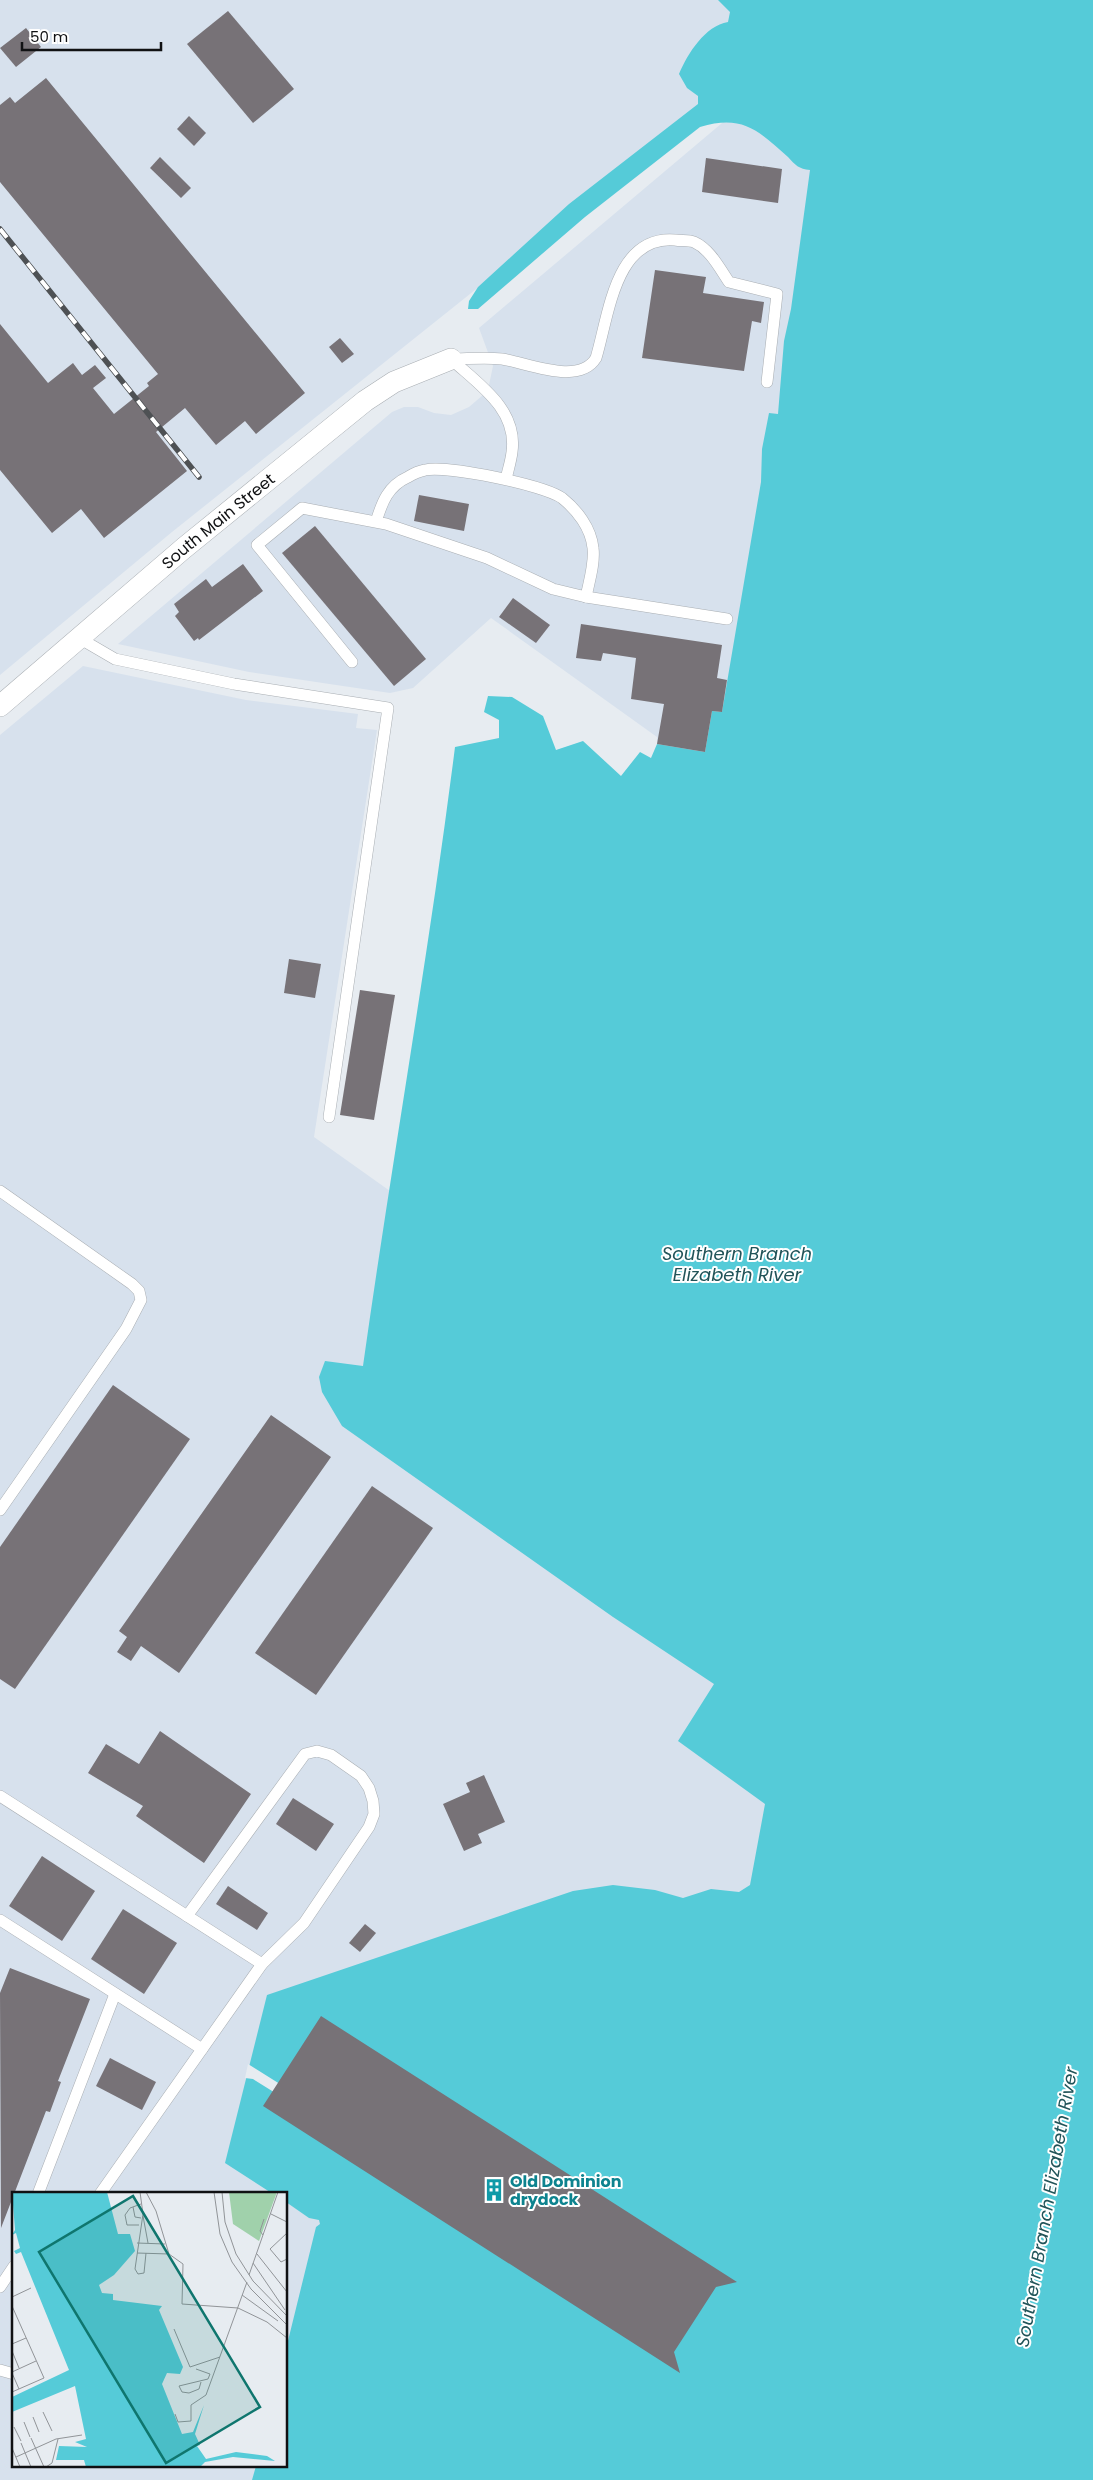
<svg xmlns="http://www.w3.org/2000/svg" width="1093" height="2480" font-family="Poppins,sans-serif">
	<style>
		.built { fill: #d7e1ed; fill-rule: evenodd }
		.water { fill: #55cbd8 }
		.pier { fill: #e7ecf1 }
		.building { fill: #777277 }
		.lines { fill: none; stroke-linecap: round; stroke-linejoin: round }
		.service-casing { stroke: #a9aeb3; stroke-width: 12 }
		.minor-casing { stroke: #a9aeb3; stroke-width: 22 }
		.service { stroke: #fff; stroke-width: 11 }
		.minor { stroke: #fff; stroke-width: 21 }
		.rail-casing { stroke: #4e5154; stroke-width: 5.5 }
		.rail { stroke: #fff; stroke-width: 4; stroke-dasharray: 11; stroke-linecap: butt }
		.labels { text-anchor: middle; stroke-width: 4; stroke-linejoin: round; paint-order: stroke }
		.street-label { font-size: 16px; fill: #101113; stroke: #fff }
		.culture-label { font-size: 16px; font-weight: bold; fill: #0d838f; stroke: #fff; text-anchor: start }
		.water-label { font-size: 18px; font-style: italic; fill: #215459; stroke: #fff }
		.inset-road { fill: none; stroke: #919498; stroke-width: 1 }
		.view { fill: #0f766e; fill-opacity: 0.15; stroke: #0f766e; stroke-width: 2.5 }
		.inset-edge { fill: none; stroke: #101113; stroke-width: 2.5 }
	</style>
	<rect width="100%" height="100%" fill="#e7ecf1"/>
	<g class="built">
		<polygon points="0,0 1093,0 983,950 657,744 657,737 491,618 413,688 390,693 249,672 118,644 392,412 404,407 418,407 434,413 451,415 469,407 483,395 489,385 493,366 479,328 728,118 713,100 172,532 0,675"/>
		<path d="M 83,666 L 246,700 L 358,714 L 356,728 L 377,730 L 314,1137 L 881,1540 L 735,2480 L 0,2480 L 0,735 ZM 14,2194 L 286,2194 L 286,2466 L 14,2466 Z"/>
	</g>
	<path class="water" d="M 718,0 L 1093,0 L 1093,2480 L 252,2480 L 256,2466 L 286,2466 L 286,2349 L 316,2227 L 320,2224 L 319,2220 L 309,2218 L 286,2202 L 286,2194 L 273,2194 L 225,2163 L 267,1995 L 573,1891 L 613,1885 L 655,1890 L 683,1898 L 711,1889 L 739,1892 L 750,1885 L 765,1804 L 678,1741 L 714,1684 L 613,1617 L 342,1426 L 322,1392 L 319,1377 L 325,1361 L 363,1366 C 392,1159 429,954 455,747 L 499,738 L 499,720 L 484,712 L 488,696 L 512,697 L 543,716 L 556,750 L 583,741 L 621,776 L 640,752 L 651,758 L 657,744 L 705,752 L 712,711 L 722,712 L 761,482 L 762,449 L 769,413 L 778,414 L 784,341 L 791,309 L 810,170 C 799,169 795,165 788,157 C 758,130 742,114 700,127 L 585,217 L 478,309 L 468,309 L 469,301 L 478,287 L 569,204 L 698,104 L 698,96 L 687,88 L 679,74 C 688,53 705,26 728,22 L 730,12 Z"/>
	<polygon class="pier" points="248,2064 299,2096 293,2104 253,2079 245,2078"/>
	<g class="building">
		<polygon points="228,11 294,89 253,123 187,44"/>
		<polygon points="26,28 41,47 16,67 0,48"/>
		<polygon points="46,78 305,393 256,434 245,421 216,445 185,408 156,432 187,471 104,538 81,509 52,533 0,470 0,324 48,383 73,363 82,375 95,365 106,378 93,388 114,414 149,386 147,383 158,374 0,182 0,105 10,97 15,103"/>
		<polygon points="189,116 206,133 194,146 177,129"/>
		<polygon points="160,157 191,188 181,198 150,168"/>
		<polygon points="706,158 782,169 778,203 702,192"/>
		<polygon points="655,270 706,277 703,293 764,302 761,323 752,321 744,371 642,358"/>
		<polygon points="340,338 354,354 342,363 329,347"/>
		<polygon points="419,495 469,504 464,531 414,521"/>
		<polygon points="315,526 426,659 394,686 282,553"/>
		<polygon points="243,564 263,591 199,640 198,638 194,641 175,616 179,612 174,604 206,579 212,587"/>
		<polygon points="513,598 550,625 536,643 499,617"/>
		<polygon points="581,624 722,645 717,678 727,680 722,712 712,711 705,752 657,744 664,704 631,699 636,658 603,653 601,661 576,658"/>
		<polygon points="289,959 321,964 315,998 284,993"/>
		<polygon points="360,990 395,995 374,1120 340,1115"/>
		<polygon points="113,1385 190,1439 15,1689 0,1679 0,1547"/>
		<polygon points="271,1415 331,1457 179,1673 141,1646 131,1661 117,1652 127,1637 119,1631"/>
		<polygon points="372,1486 433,1528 316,1695 255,1653"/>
		<polygon points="160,1731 251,1794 204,1863 136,1816 143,1806 88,1773 106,1744 139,1764"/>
		<polygon points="484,1775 505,1822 478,1834 482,1843 464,1851 443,1804 470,1792 466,1783"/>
		<polygon points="293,1798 334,1824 316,1851 276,1824"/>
		<polygon points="42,1856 95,1891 62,1941 9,1906"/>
		<polygon points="228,1886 268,1913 257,1930 216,1904"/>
		<polygon points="123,1909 177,1943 144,1994 91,1959"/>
		<polygon points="365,1924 376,1933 360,1952 349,1943"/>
		<polygon points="10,1968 90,1999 58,2081 61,2082 50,2112 46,2111 1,2228 0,1993"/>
		<polygon points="321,2016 737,2282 716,2287 674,2352 680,2373 263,2106"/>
		<polygon points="110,2058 156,2082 142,2110 96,2086"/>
	</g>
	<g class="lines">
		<defs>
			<g id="service">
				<path d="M 451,359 C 467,359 485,357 502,359 C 528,363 579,386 596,358 C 609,315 615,235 675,240 C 681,241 689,240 694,242 C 710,249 720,269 729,282 L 777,294 L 767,382"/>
				<path d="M 451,359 C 478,384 518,409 512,452 C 511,461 508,470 506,479"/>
				<polyline points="586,597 727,619"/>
				<polyline points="79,638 115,659 234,684 388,708 329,1117"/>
				<path d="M 352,662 L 257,545 L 302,508 L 386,524 L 487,558 L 553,589 L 586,597 C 589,582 595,563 593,548 C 591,528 577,510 562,498 C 544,485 447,465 425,470 C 420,471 413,474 408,477 C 388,486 382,502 376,522"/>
				<polyline points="0,1191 132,1284 139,1291 141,1300 126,1329 0,1510"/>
				<polyline points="0,1796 262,1964"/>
				<polyline points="0,1920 202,2049"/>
				<polyline points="38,2194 115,1994"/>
				<polyline points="100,2194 262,1964 304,1923 369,1827 374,1814 373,1801 369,1788 361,1776 331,1755 317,1751 305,1754 187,1916"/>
				<polyline points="0,2287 14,2266"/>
				<polyline points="0,2370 14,2374"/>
			</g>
			<g id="minor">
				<path id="s1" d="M 0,706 L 184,548 L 365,401 L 394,382 L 451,359"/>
			</g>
		</defs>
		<use href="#service" class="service-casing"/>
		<use href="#minor" class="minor-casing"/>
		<use href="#service" class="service"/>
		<use href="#minor" class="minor"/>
		<defs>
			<polyline id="rail" points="0,229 199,477"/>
		</defs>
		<use href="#rail" class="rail-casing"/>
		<use href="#rail" class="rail"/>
	</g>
	<defs>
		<symbol id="building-bare" viewBox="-9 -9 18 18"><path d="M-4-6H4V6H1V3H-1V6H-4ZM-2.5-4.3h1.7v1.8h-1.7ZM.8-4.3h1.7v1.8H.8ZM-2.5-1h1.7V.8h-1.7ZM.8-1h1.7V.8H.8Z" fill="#0f9aa8" stroke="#fff" stroke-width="2.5" paint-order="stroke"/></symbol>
	</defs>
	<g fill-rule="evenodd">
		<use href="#building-bare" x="478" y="2174" width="32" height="32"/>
	</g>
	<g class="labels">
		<g class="street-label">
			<text dy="6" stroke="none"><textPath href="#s1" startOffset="286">South Main Street</textPath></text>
		</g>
		<g class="culture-label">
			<text x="510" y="2187">Old Dominion<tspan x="510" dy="18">drydock</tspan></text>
		</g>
		<g class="water-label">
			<text x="737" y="1260">Southern Branch<tspan x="737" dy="21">Elizabeth River</tspan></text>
			<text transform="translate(1047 2207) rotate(-80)" y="6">Southern Branch Elizabeth River</text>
		</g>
	</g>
	<g transform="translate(12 2192)">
		<rect width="275" height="275" fill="#e7ecf1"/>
		<path d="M 217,0 L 265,0 L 247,49 L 221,32 Z" fill="#a0d1ab"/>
		<path d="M 0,0 L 95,0 L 106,42 L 118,42 L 123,59 L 102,83 L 87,93 L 90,101 L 101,102 L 101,108 L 150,114 L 147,118 L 171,175 L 168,182 L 155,181 L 150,192 L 170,242 L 181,240 L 192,213 L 183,242 L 188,253 L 185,254 L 194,267 L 224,260 L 255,264 L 263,269 L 221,265 L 193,270 L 188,275 L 74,275 L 72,268 L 44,268 L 47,254 L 75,255 L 63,250 L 74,247 L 63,194 L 0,220 L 0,205 L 57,178 L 9,60 L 4,62 L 2,59 L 8,56 L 4,41 L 0,43 L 3,38 Z" fill="#55cbd8"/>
		<path class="inset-road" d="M 128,0 L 131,22 L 123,77 L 126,82 L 132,81 L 134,61M 134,0 L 144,19 L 157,62M 202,0 L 208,42 L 220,70 L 239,97 L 275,133M 210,0 L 213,30 L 224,62 L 241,89 L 275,124M 121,15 L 123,25 L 129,26M 259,22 L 275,30M 131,24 L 136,51M 127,33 L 115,33 L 113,23 L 118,16 L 129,12M 275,41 L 258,57 L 269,70 L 275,67M 251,43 L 248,39 L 252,27M 125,51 L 153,52M 125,61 L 157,62 L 171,72 L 170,112 L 226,116 L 255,130 L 275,146M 245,62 L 275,100M 241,71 L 273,118M 237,83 L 266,0M 230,103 L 266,129M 0,105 L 19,96M 0,114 L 32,186 L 0,200M 162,137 L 178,175 L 208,165M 0,152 L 14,146M 0,159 L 7,176M 184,177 L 198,182 L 196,187 L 167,194 L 170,200 L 177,201 L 187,197 L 189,190M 0,180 L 24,169M 0,181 L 7,197M 31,220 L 40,239M 163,222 L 166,230 L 179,229 L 179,213 L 194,203 L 235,90M 21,225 L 27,240M 12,230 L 18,245M 2,235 L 9,249M 19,246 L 32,275M 9,251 L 19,275M 0,256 L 8,275M 4,265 L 44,247 L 70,243M 34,275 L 40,271 L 46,247"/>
		<path class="view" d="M 121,4 L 248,215 L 154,271 L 27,60 Z"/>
		<rect width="275" height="275" class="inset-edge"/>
	</g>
	<path d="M22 42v8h139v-8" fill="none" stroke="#101113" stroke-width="2.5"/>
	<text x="30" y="42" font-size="15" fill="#101113" stroke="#ffffff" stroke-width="4" paint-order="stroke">50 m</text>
</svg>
